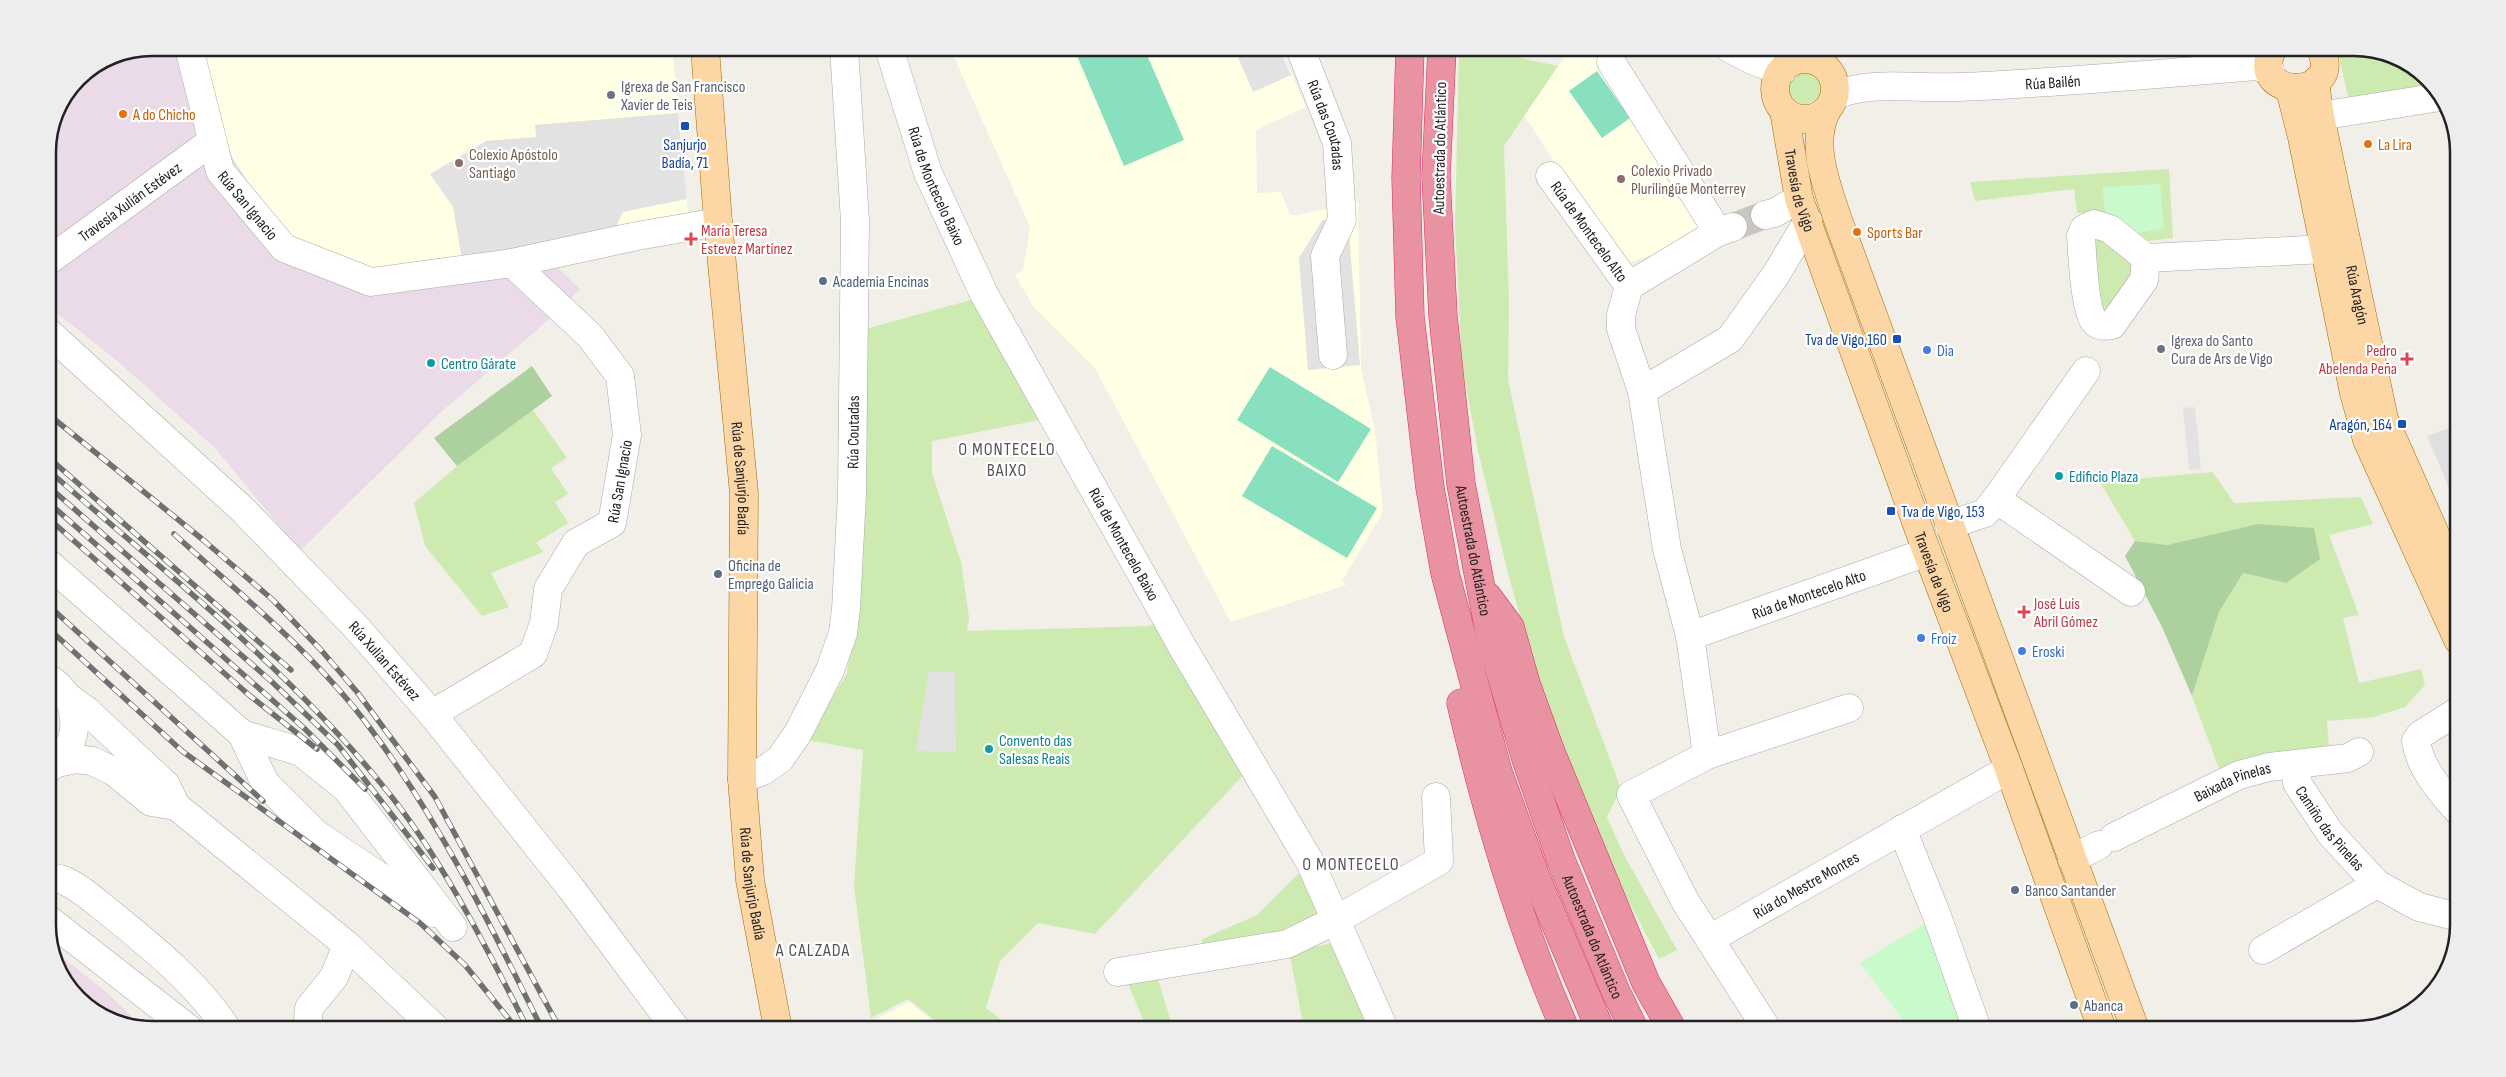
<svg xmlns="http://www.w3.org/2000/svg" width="2506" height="1077" font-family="'Sofia Sans Condensed',sans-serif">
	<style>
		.residential { fill: #e0dfdf }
		.industrial { fill: #ebdbe8 }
		.education { fill: #ffffe5 }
		.grass { fill: #cdebb0 }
		.forest { fill: #add19e }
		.park { fill: #c8facc }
		.pitch { fill: #88e0be }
		.parking { fill: #e2e2e2 }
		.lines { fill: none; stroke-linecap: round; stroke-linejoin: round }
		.minor-tunnel { stroke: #c8c6c1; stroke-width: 28; stroke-dasharray: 28 14; stroke-linecap: butt }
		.minor-casing { stroke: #a9a9a9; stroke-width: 29 }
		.major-casing { stroke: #a06b00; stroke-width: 29 }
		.highway-casing { stroke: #dc2a67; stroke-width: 29 }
		.minor { stroke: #fff; stroke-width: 28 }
		.major { stroke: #fcd6a4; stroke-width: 28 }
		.highway { stroke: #e892a2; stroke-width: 28 }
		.rail-casing { stroke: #707070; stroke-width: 5.5 }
		.rail { stroke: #fff; stroke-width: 4; stroke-dasharray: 11; stroke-linecap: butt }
		.worship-dot { fill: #6b7280; stroke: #fff; stroke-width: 2 }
		.food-dot { fill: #e8710a; stroke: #fff; stroke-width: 2 }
		.transit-dot { fill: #1a4fb4; stroke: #fff; stroke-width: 2 }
		.education-dot { fill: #8d6e63; stroke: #fff; stroke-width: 2 }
		.health-dot { fill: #e0444e; stroke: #fff; stroke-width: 2 }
		.service-dot { fill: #5c6f8a; stroke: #fff; stroke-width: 2 }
		.shop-dot { fill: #3f7fe0; stroke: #fff; stroke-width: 2 }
		.culture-dot { fill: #0f9aa8; stroke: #fff; stroke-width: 2 }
		.labels { text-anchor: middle; stroke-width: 4.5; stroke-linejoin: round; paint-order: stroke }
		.street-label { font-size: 16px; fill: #222; stroke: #fff }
		.worship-label { font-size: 16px; fill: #5b616d; stroke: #fff; text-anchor: start }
		.food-label { font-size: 16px; fill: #c56008; stroke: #fff; text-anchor: start }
		.transit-label { font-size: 16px; fill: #164399; stroke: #fff; text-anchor: end }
		.education-label { font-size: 16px; fill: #785e54; stroke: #fff; text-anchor: start }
		.health-label { font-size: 16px; fill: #be3a42; stroke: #fff; text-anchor: start }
		.service-label { font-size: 16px; fill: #4e5e75; stroke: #fff; text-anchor: start }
		.shop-label { font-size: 16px; fill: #366cbe; stroke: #fff; text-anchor: start }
		.culture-label { font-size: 16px; fill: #0d838f; stroke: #fff; text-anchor: start }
		.neighbourhood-label { font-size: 18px; letter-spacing: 1px; fill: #555; stroke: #fff }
		.rim { fill: none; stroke: #222; stroke-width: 2.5 }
	</style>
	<rect width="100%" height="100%" fill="#f2efe9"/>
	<polygon class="residential" points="2458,425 2458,509 2427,436"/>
	<g class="industrial">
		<polygon points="153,48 193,48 540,251 580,289 552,317 442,411 300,551 215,448 116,360 48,306 48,146 56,112 79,78 113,55"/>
		<polygon points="56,952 105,991 144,1028 113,1022 69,988"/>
	</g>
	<g class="education">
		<polygon points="193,48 680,48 681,54 673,56 689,221 386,275 299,242 275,225 224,144"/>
		<polygon points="950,48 1280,48 1306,107 1256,130 1257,193 1281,192 1290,215 1298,215 1358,202 1361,369 1375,430 1383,512 1342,581 1346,585 1231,622 1095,368 1033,306 1015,275 1023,270 1030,227"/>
		<polygon points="1571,48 1597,48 1651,130 1705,226 1657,253 1622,265 1524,115"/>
		<polygon points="909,1002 943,1029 879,1029 875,1020"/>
	</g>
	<g class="grass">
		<polygon points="1459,48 1507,48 1507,55 1558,66 1504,146 1509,302 1508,380 1564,637 1621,789 1607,817 1623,853 1677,950 1659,959 1622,889 1544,701 1509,577 1478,451 1462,365 1455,226"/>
		<polygon points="2337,48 2353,48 2393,55 2434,86 2349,101"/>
		<circle cx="1805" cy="88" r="16"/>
		<polygon points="2169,169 2173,238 2149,241 2138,233 2164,228 2103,187 2105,212 2077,213 2074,189 1975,201 1970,182"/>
		<polygon points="2092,233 2135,260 2139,277 2100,317"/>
		<polygon points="978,298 1045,419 932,441 932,473 961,562 969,618 967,631 1149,626 1160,621 1248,770 1095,934 1038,923 1000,961 986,1008 1013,1029 946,1029 908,999 871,1018 854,886 863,750 807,740 847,673 860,553 865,329"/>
		<polygon points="533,410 567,458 551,468 568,494 555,502 568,523 536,543 544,552 491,573 509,607 482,616 425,546 414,503 457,466"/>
		<polygon points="2213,472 2234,503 2361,497 2373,524 2329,535 2359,615 2343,618 2359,683 2421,669 2425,685 2405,707 2374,717 2327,721 2329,748 2271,752 2271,761 2221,774 2192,696 2219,612 2243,573 2286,583 2258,524 2167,545 2135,541 2100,482"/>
		<polygon points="1304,868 1327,916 1291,935 1202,946 1202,939 1257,915"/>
		<polygon points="1339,942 1376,1029 1254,1029 1302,1019 1289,951"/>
		<polygon points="1156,972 1173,1029 1147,1029 1126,979"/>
	</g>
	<g class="forest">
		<polygon points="532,366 552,396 457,466 434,438"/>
		<polygon points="2258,524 2314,528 2320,559 2286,583 2243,573 2219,612 2192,696 2162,627 2125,556 2135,541 2167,545"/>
	</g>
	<g class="park">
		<polygon points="2160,184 2164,228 2138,233 2119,217 2105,212 2103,187"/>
		<polygon points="1937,916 1977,1029 1910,1029 1860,963"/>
	</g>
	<g class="pitch">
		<polygon points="534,48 621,48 535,55"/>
		<polygon points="1082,48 1144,48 1184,140 1124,166 1075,51"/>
		<polygon points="1597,71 1630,118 1602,138 1569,91"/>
		<polygon points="1270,367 1371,429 1338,482 1237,420"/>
		<polygon points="1272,446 1377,508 1347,558 1242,496"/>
	</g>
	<g class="parking">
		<polygon points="1234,48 1279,48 1291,75 1253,92"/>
		<polygon points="678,113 687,199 623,212 616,227 463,266 453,207 430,174 486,141 536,137 535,125"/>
		<polygon points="1323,219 1349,235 1360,365 1308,370 1299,258"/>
		<polygon points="2195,407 2201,469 2189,470 2183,408"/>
		<polygon points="929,672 955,672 956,752 916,751"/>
	</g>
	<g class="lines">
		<polyline class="minor-tunnel" points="1733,227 1765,215"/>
		<defs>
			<g id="minor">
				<path id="s1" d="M 189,48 L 220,171 L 284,248 L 371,282 L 512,263 L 637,236 L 718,222"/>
				<path id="s2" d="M 889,48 L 928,173 L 984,294 L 1183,648 L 1310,862 L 1384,1029"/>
				<path id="s3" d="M 1300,48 L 1337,143 L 1342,220 L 1325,256 L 1333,355"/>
				<polyline points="1729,48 1752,60 1782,71"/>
				<polyline points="1611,62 1718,232"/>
				<path id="s4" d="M 1835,95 C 1874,80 1917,89 1958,87 C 2058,83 2157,74 2256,66 L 2270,70"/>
				<polyline points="2320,116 2440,97"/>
				<path id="s5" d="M 1550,176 L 1629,286"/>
				<polyline points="1765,215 1774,213 1799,199"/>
				<path d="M 2146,258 L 2144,280 L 2112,325 C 2105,326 2099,327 2094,321 C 2085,310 2082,253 2081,236 L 2084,229 L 2094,224 L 2110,229 L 2146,258 L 2326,249"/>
				<path id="s6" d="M 48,261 L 211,142"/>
				<path id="s7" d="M 48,332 L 242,509 L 356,627 L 432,714 L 570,887 L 676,1029"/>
				<polyline points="1642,391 1621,329 1621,315 1629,286 1718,232 1733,227"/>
				<polyline points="1996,499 2086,371"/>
				<polyline points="1949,525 1985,513 1996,499 2131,592"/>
				<polyline points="48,563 242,734 301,752 346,788 453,927"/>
				<path id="s8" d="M 1690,636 L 1927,552"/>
				<path d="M 48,678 C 83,699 83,746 49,768"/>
				<polyline points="68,697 86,710 166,785 176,806 347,945 436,1029"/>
				<path d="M 2458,711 L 2420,735 L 2416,741 C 2420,768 2440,791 2458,811"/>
				<path id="s9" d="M 432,714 L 533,654 L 544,623 L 548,589 L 576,543 L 612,523 L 627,435 L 620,376 L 590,336 L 512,263"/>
				<polyline points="242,734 265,783 316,834 434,913"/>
				<polyline points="1707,755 1849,708"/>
				<polyline points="57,763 76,759 92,761 113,771 151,802 176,806"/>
				<path id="s10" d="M 2296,765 L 2297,783 L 2330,833 L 2377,884 L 2419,907 L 2458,917"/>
				<path id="s11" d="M 742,779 L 763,771 L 780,759 L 798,733 L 830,670 L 843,633 L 846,609 L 852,494 L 855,221 L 844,48"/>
				<polyline points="1902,829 1937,916 1977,1029"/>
				<path id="s12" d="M 2114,837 L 2239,775 L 2269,767 L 2348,758 L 2359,752"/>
				<polyline points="2072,859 2099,845"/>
				<path d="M 48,878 C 52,878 59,878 63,880 C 80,887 96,902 110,913 C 152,947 198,984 227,1029"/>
				<polyline points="48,919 189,1029"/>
				<path id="s13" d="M 1710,939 L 2009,769"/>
				<polyline points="2263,950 2377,884"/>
				<polyline points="1118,972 1287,944 1336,920 1439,861 1436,797"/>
				<polyline points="307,1029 309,1008 334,977 347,945"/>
				<polyline points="1767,1029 1685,901 1631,795 1707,755 1690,636 1667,549 1642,391 1730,339 1775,276 1808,221"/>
			</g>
			<g id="major">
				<path id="s14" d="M 705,48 L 718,222 L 744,493 L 742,779 L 750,880 L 778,1029"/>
				<path d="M 2273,48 C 2245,102 2348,100 2320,48"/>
				<circle cx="1805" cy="89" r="30"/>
				<path id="s15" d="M 2317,80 L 2316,90 L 2320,116 L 2384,419 L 2458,585"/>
				<polyline points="2287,88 2291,94 2302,137 2354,393 2367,440 2458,640"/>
				<path d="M 1827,110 C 1809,144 1827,186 1838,220 L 2135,1029"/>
				<path id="s16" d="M 1784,111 L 1799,199 L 1927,552 L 2009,769 L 2102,1029"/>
			</g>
			<g id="highway">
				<polyline points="1410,48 1406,178 1410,317 1430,488 1445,573 1498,772 1535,875 1600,1029"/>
				<path id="s17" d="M 1442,48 L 1436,176 L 1443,316 L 1461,484 L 1491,640 L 1526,759 L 1561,860 L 1616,992 L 1634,1029"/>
				<polyline points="1487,596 1510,627 1526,684 1550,750 1646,983 1672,1029"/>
				<path d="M 1461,703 C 1487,815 1519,924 1565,1029"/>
			</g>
		</defs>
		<use href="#minor" class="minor-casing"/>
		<use href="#major" class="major-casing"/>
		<use href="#highway" class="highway-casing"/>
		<use href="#minor" class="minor"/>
		<use href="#major" class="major"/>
		<use href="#highway" class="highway"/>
		<defs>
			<g id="rail">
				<polyline points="48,414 202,539 273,600 321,650 357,692 435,797 560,1029"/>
				<polyline points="48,457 291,670"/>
				<path d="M 48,470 C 162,570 287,667 383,786 C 441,856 487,949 528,1029"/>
				<polyline points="48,486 271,681 338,745 433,868"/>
				<polyline points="48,502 304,728 365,789"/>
				<polyline points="48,518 249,695 317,749"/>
				<path d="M 174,534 C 241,595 315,654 370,728 C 439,820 491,926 542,1029"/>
				<polyline points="48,605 263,801"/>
				<polyline points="48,628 182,751 420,923 465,965 517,1029"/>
			</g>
		</defs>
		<use href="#rail" class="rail-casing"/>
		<use href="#rail" class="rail"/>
	</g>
	<g class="worship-dot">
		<circle cx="611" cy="95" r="5"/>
		<circle cx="2161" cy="349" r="5"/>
	</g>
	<g class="food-dot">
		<circle cx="123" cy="114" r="5"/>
		<circle cx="2368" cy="144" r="5"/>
		<circle cx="1857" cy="232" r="5"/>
	</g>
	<g class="transit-dot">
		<rect x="680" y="121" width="10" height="10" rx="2.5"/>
		<rect x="1892" y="334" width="10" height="10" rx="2.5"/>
		<rect x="2397" y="419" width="10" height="10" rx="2.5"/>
		<rect x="1886" y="506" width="10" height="10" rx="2.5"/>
	</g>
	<g class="education-dot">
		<circle cx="459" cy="163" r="5"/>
		<circle cx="1621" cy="179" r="5"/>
	</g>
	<g class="health-dot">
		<path d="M688.5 231.5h5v5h5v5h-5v5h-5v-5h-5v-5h5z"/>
		<path d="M2404.5 351.5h5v5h5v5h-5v5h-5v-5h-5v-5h5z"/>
		<path d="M2021.5 604.5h5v5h5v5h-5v5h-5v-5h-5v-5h5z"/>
	</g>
	<g class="service-dot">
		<circle cx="823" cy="281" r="5"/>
		<circle cx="718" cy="574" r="5"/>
		<circle cx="2015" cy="890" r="5"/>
		<circle cx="2074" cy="1005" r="5"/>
	</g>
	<g class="shop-dot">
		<circle cx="1927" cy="350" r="5"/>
		<circle cx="1921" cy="638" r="5"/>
		<circle cx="2022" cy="651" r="5"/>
	</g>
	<g class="culture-dot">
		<circle cx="431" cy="363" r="5"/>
		<circle cx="2059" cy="476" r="5"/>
		<circle cx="989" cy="749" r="5"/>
	</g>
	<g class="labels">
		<g class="street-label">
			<text dy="6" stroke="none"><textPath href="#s4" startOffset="219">Rúa Bailén</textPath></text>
			<text dy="6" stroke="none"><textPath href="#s3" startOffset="82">Rúa das Coutadas</textPath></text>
			<text transform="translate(1439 148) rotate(-89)" y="6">Autoestrada do Atlántico</text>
			<text dy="6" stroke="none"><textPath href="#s2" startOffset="146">Rúa de Montecelo Baixo</textPath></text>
			<text dy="6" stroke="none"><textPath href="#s16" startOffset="81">Travesía de Vigo</textPath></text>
			<text dy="6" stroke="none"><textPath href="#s6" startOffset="101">Travesía Xulián Estévez</textPath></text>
			<text dy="6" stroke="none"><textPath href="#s1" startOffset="171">Rúa San Ignacio</textPath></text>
			<text dy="6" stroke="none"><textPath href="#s5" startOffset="68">Rúa de Montecelo Alto</textPath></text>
			<text dy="6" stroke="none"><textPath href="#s15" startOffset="219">Rúa Aragón</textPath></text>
			<text dy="6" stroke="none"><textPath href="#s11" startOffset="386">Rúa Coutadas</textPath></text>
			<text dy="6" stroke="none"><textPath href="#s9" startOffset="322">Rúa San Ignacio</textPath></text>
			<text dy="6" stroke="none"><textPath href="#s14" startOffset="432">Rúa de Sanjurjo Badía</textPath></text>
			<text dy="6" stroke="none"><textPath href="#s2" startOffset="551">Rúa de Montecelo Baixo</textPath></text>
			<text dy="6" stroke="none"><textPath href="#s17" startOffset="505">Autoestrada do Atlántico</textPath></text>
			<text dy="6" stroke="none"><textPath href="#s16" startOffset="486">Travesía de Vigo</textPath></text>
			<text dy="6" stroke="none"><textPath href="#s8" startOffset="126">Rúa de Montecelo Alto</textPath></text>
			<text dy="6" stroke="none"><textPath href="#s7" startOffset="471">Rúa Xulian Estévez</textPath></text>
			<text dy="6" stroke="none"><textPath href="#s12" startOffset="131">Baixada Pinelas</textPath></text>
			<text dy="6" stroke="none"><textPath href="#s10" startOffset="74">Camiño das Pinelas</textPath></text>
			<text dy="6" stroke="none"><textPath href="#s14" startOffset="838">Rúa de Sanjurjo Badía</textPath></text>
			<text dy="6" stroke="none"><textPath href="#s13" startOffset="110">Rúa do Mestre Montes</textPath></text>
			<text dy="6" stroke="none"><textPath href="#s17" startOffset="910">Autoestrada do Atlántico</textPath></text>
		</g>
		<g class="worship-label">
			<text x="621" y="92">Igrexa de San Francisco<tspan x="621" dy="18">Xavier de Teis</tspan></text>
			<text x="2171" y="346">Igrexa do Santo<tspan x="2171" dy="18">Cura de Ars de Vigo</tspan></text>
		</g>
		<g class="food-label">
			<text x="133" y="120">A do Chicho</text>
			<text x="2378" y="150">La Lira</text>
			<text x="1867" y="238">Sports Bar</text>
		</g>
		<g class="transit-label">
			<text x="685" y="150" text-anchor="middle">Sanjurjo<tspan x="685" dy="18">Badía, 71</tspan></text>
			<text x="1887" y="345">Tva de Vigo,160</text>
			<text x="2392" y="430">Aragón, 164</text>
			<text x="1901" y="517" text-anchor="start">Tva de Vigo, 153</text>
		</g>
		<g class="education-label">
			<text x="469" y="160">Colexio Apóstolo<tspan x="469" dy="18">Santiago</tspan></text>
			<text x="1631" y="176">Colexio Privado<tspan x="1631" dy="18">Plurilingüe Monterrey</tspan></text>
		</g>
		<g class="health-label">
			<text x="701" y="236">María Teresa<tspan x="701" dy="18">Estevez Martínez</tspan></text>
			<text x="2397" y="356" text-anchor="end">Pedro<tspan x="2397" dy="18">Abelenda Peña</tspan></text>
			<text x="2034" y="609">José Luis<tspan x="2034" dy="18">Abril Gómez</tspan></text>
		</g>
		<g class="service-label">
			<text x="833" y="287">Academia Encinas</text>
			<text x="728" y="571">Oficina de<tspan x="728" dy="18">Emprego Galicia</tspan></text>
			<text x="2025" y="896">Banco Santander</text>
			<text x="2084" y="1011">Abanca</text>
		</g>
		<g class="shop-label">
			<text x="1937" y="356">Dia</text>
			<text x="1931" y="644">Froiz</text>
			<text x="2032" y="657">Eroski</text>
		</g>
		<g class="culture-label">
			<text x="441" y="369">Centro Gárate</text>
			<text x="2069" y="482">Edificio Plaza</text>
			<text x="999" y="746">Convento das<tspan x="999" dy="18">Salesas Reais</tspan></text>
		</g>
		<g class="neighbourhood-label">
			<text x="1007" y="455">O MONTECELO<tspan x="1007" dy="21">BAIXO</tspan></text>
			<text x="1351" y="870">O MONTECELO</text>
			<text x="813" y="956">A CALZADA</text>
		</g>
	</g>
	<path d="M0 0H2506V1077H0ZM152 56H2354A96 96 0 0 1 2450 152V925A96 96 0 0 1 2354 1021H152A96 96 0 0 1 56 925V152A96 96 0 0 1 152 56Z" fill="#ededed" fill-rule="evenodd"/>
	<path class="rim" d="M152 56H2354A96 96 0 0 1 2450 152V925A96 96 0 0 1 2354 1021H152A96 96 0 0 1 56 925V152A96 96 0 0 1 152 56Z"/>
</svg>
